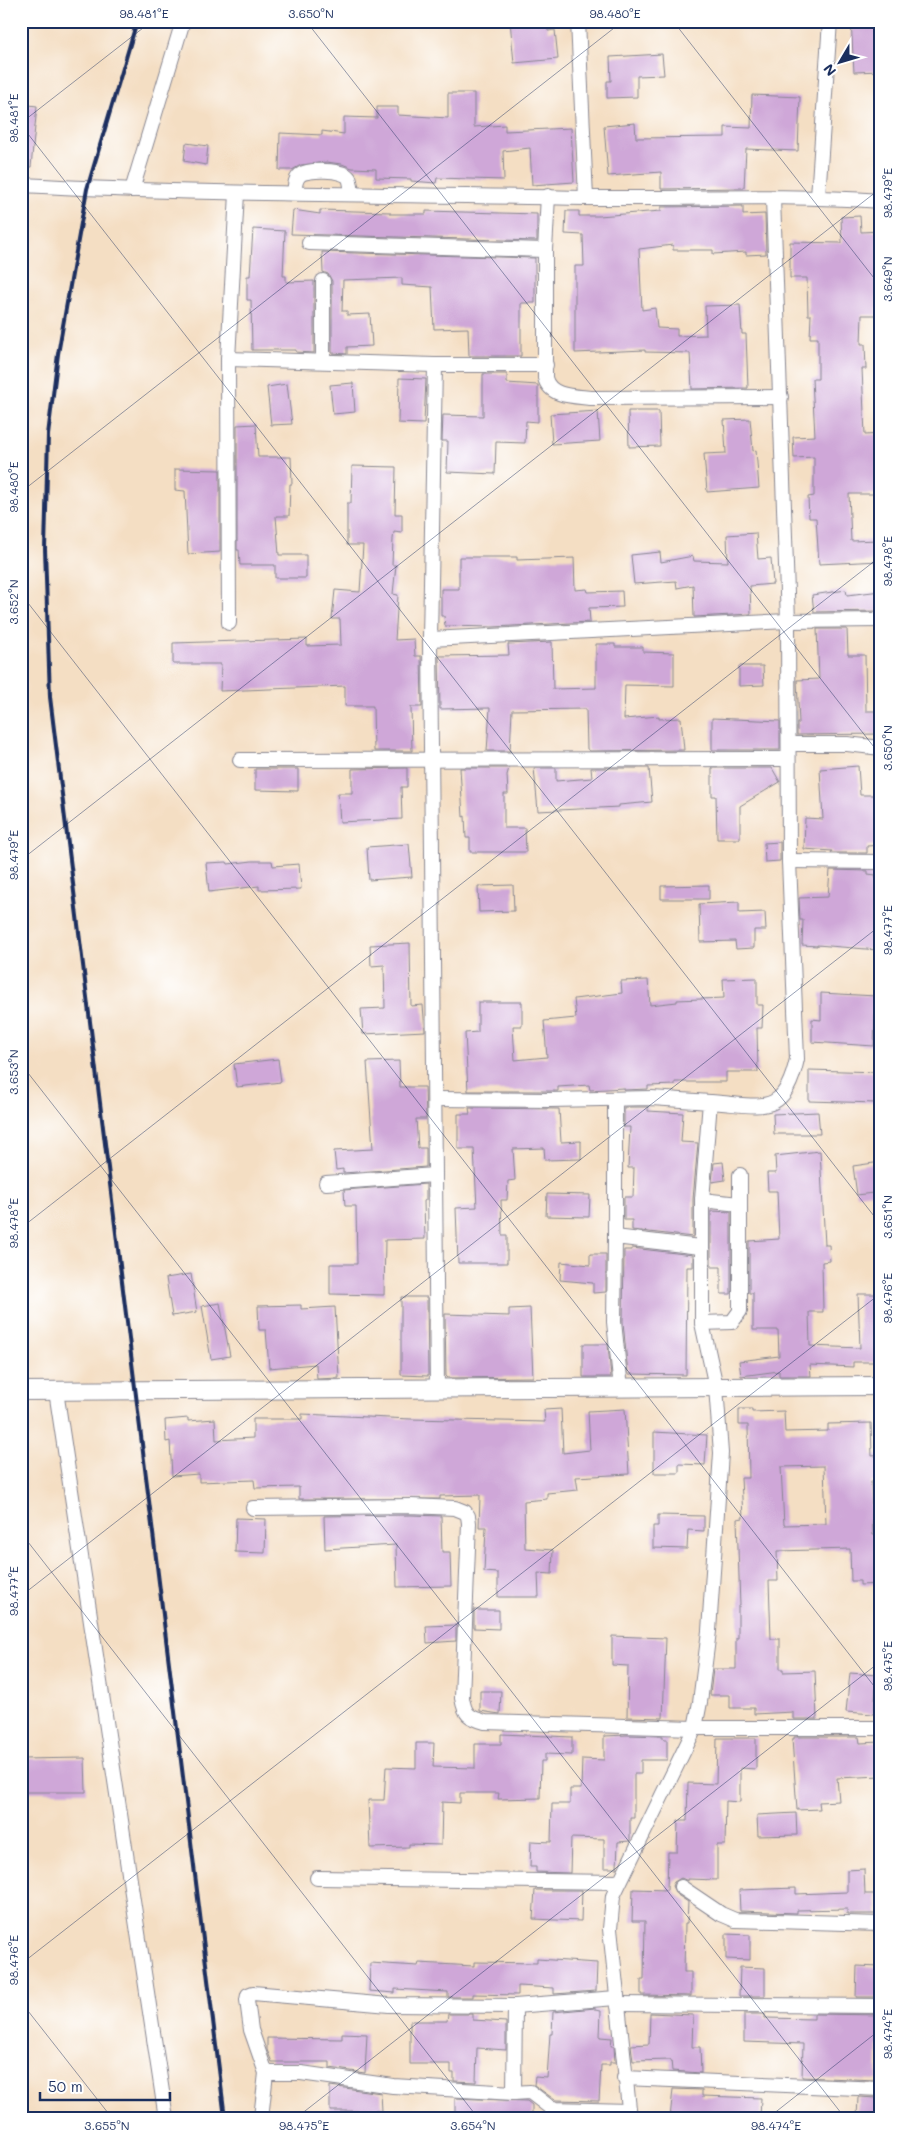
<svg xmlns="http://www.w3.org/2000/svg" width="902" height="2139" font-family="Mali,sans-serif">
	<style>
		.building { fill: #cfa7d8; fill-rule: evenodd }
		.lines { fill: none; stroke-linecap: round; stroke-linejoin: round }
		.minor-casing { stroke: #888690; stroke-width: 16 }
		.tertiary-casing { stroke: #888690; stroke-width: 20 }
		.minor { stroke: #fff; stroke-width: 14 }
		.tertiary { stroke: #fff; stroke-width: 18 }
		.rail { stroke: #1b2f5e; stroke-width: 4 }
		.ticks { fill: none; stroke: #1b2f5e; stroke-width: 1; stroke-opacity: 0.45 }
		.neatline { fill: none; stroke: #1b2f5e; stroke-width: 2 }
		.ticks-label { font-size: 12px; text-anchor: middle; fill: #1b2f5e }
	</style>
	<rect width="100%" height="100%" fill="#fff"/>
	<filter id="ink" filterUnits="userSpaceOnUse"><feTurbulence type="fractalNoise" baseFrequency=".02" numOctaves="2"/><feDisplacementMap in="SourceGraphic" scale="10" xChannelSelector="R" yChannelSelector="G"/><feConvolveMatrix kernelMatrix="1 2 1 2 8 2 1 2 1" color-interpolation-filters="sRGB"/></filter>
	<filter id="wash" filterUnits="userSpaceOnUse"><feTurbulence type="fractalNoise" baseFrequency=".0096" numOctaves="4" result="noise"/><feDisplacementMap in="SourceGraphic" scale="20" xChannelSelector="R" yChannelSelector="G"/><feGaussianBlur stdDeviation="1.12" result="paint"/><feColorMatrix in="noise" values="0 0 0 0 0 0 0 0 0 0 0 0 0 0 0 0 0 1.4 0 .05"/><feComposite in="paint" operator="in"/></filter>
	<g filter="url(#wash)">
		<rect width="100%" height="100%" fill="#f4dec3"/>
		<g id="blocks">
			<g class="building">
				<polygon points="510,21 547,21 548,31 555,30 558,59 514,63"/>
				<polygon points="851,21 881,21 881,71 854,72"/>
				<polygon points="662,54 664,75 637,76 637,97 607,98 607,81 611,81 610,57"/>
				<polygon points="448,93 474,93 474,127 505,125 505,131 571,128 574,182 532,185 530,148 503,151 504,180 437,178 436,183 411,181 411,179 376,178 376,169 352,168 342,164 326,162 301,165 292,170 279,170 280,133 322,135 322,131 344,134 344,117 377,118 377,107 398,107 398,115 448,118"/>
				<polygon points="752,95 800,97 798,151 746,149 744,188 661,189 661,172 608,176 604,126 635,123 636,138 725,137 725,127 751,128"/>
				<polygon points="21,104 37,106 31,167 21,167"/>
				<polygon points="186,143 208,146 206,165 184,161"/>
				<polygon points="743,206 743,215 765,214 766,254 746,255 746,252 713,254 713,250 673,250 673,245 639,249 642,310 655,308 657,328 677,329 677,336 706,335 705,306 740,305 742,334 746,334 748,388 692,389 690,353 645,352 645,350 575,353 575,266 584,266 583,235 565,234 566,211 579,211 579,216 599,216 661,211 661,207"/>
				<polygon points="293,210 320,214 320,210 390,212 390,214 426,214 426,211 537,214 537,241 291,234"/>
				<polygon points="860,216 861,232 881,231 881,278 877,278 877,315 862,315 861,344 865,344 866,369 862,369 865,435 881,434 881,494 849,494 851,541 879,540 880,561 819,564 816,518 809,518 808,497 814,496 814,457 794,458 793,437 815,436 812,379 818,379 818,338 810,338 811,315 808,315 807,278 790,278 790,242 842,243 841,217"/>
				<polygon points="253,229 285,231 283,276 286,276 286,282 314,281 314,353 296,352 296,350 252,350 251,300 247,300 247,276 250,276"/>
				<polygon points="322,252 535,258 535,303 521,303 521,356 469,356 468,328 434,329 432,287 402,285 402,278 343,280 342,311 347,311 347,315 370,314 372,346 347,347 347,354 332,353 332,281 328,274 323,272"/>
				<polygon points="483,374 507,374 507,383 538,385 538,422 526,421 525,443 496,442 495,474 447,472 448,441 442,441 443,415 483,416"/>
				<polygon points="399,378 426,379 424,424 398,423"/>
				<polygon points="353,383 355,412 333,414 330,385"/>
				<polygon points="287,384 292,424 271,425 267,387"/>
				<polygon points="598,411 600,441 552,444 550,414"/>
				<polygon points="628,411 659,411 660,446 629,447"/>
				<polygon points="750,419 753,451 756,450 759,488 707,492 704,454 726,453 724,420"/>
				<polygon points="256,424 258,457 291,457 292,484 290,484 289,516 276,516 279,555 306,555 306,578 275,578 275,565 240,565 239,550 237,550 237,425"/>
				<polygon points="352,466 396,467 395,514 402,514 402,533 394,532 393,539 392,565 396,565 393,594 398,595 395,640 414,639 415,656 421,656 422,707 411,707 412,751 374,751 373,706 345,706 345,686 220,691 221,664 173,664 173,643 307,639 307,646 341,645 340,619 332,619 335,590 360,592 363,545 347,545 347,503 351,503"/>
				<polygon points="175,469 220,470 220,552 188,554 185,491 175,490"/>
				<polygon points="756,533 758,559 771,558 773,584 750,586 751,614 694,617 693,585 677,588 676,581 634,584 631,555 660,552 661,562 693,556 694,561 728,562 727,535"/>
				<polygon points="459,557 517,557 517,560 574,558 575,590 587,589 588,592 622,591 623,607 589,608 590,622 493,627 445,626 444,616 441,616 441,589 459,589"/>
				<polygon points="846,590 847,595 881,591 881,611 814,612 812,595"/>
				<polygon points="817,629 847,629 848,655 865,655 866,711 881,711 881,734 797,735 797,723 799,723 797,680 819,679"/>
				<polygon points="552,642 553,689 596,688 596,644 615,644 615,647 643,647 643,652 674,653 674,686 625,685 624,719 659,716 659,719 681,718 684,750 590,751 587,749 586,709 512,710 510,751 487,751 490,708 440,709 439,656 509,655 508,644"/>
				<polygon points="739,666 763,666 764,685 739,686"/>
				<polygon points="712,718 780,721 780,750 712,750"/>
				<polygon points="858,766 860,795 881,795 881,845 867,846 867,853 831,853 832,851 804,849 805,818 823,819 820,769"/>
				<polygon points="407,768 407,787 401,787 402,819 340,822 338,793 352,793 352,769"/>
				<polygon points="460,768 509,768 507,775 508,794 504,794 504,828 525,828 526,852 470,852 470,838 466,838 465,816 463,817"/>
				<polygon points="534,768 556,768 556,781 592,778 591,768 649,768 652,802 619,805 619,807 538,811"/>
				<polygon points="712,768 772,768 780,782 740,806 740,839 717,839 716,796 712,796"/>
				<polygon points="255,769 298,769 298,791 255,790"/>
				<polygon points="780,842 780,861 765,862 764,843"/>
				<polygon points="409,844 412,877 369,880 367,847"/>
				<polygon points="252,861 272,861 273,866 299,864 301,889 259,890 259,886 209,892 206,863 227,862 228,864"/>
				<polygon points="830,870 868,871 868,874 876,875 875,878 881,878 881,923 878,950 817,945 817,946 802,945 803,920 800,920 799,898 828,897"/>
				<polygon points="513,885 514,911 479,912 478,886"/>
				<polygon points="709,885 709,899 661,899 661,886"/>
				<polygon points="739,902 739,913 765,912 766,930 754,930 754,948 736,949 735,941 700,942 699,904"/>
				<polygon points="410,943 411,1006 423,1005 425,1031 363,1034 361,1009 385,1008 384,965 371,966 370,945"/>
				<polygon points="757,978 757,1005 763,1005 762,1028 757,1028 758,1072 726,1072 726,1082 675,1082 675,1085 648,1086 648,1089 624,1090 624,1088 590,1090 589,1085 558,1087 558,1091 468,1091 465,1033 478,1032 478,1002 522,1002 522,1026 513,1026 515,1060 547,1057 544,1021 576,1018 574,999 622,993 621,981 648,980 650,1005 677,1002 677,1000 724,998 723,979"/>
				<polygon points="821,993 876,996 874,1046 812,1042 812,1019 821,1020"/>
				<polygon points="278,1059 281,1082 237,1087 234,1064"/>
				<polygon points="399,1061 400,1087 425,1087 426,1119 416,1119 418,1148 426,1148 426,1167 343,1173 343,1169 336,1170 334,1151 373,1149 367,1062"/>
				<polygon points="809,1070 878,1072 877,1103 809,1101"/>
				<polygon points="624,1107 648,1107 648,1111 683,1113 681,1142 698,1143 693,1199 693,1237 632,1230 632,1220 624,1220 624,1197 633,1197 634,1168 628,1168 630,1127 624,1127"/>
				<polygon points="469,1108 559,1109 561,1142 581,1141 581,1159 545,1160 544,1148 513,1149 515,1180 508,1181 507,1200 501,1200 502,1235 507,1235 507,1263 458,1263 456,1208 477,1207 474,1149 458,1149 458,1114 470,1114"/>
				<polygon points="818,1112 820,1134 774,1134 773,1114"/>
				<polygon points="820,1151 825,1245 829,1245 830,1261 822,1262 823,1312 809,1312 810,1346 860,1348 858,1294 881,1294 881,1362 853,1362 853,1367 810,1365 811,1376 779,1376 779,1371 741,1376 739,1361 779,1356 778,1330 753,1330 753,1293 749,1293 749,1241 779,1239 777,1191 768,1191 767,1173 776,1173 775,1156"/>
				<polygon points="723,1162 725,1180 712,1182 714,1163"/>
				<polygon points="881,1162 881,1192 857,1195 853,1166"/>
				<polygon points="426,1184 426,1200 424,1201 425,1239 385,1240 384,1295 330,1294 330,1264 357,1264 356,1206 345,1206 344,1190"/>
				<polygon points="547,1194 590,1195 589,1217 546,1216"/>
				<polygon points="711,1211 731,1212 731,1294 721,1294 721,1267 711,1267"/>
				<polygon points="632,1248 693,1255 693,1267 687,1267 686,1375 628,1374 623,1322 624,1250 632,1250"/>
				<polygon points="590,1254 606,1254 606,1292 593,1293 593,1283 560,1280 561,1262 590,1265"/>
				<polygon points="191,1274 197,1312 172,1316 166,1278"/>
				<polygon points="401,1297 427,1297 428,1376 401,1375"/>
				<polygon points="220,1303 230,1356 211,1359 202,1306"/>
				<polygon points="301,1305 301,1309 335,1307 339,1378 317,1379 316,1364 269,1368 266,1330 259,1330 258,1306"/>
				<polygon points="530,1308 533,1377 448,1378 446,1376 445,1314 509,1316 509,1309"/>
				<polygon points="583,1344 608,1344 611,1377 583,1377"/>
				<polygon points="561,1409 563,1453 590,1450 588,1411 625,1409 629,1474 576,1477 578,1490 547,1493 547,1499 524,1501 525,1548 553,1550 552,1574 538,1573 539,1597 498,1597 498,1573 484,1572 486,1527 479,1527 480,1495 440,1496 440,1499 299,1499 299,1487 255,1488 254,1480 199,1482 199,1474 172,1476 170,1441 166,1442 165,1420 188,1418 188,1421 215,1419 216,1440 253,1438 253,1419 302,1419 302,1414 411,1419 545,1422 544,1410"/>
				<path d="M 739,1409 L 752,1409 L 752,1412 L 784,1411 L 785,1432 L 828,1431 L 828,1424 L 871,1423 L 872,1456 L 881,1455 L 881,1482 L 871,1482 L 873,1535 L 881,1535 L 881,1584 L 860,1585 L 860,1581 L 851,1581 L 850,1549 L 777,1551 L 778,1581 L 769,1581 L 771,1639 L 780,1639 L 780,1669 L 783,1669 L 783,1672 L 815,1671 L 817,1719 L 793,1719 L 793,1712 L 754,1714 L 754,1708 L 730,1708 L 730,1695 L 710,1695 L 713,1669 L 736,1669 L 736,1638 L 738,1638 L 738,1606 L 740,1606 L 737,1519 L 743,1518 L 741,1478 L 749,1478 L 748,1425 L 739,1425 ZM 824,1466 L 826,1524 L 784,1525 L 781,1467 Z"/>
				<polygon points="654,1432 707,1435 705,1465 679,1464 679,1473 654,1473"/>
				<polygon points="411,1515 441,1516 442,1552 450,1552 451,1586 397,1587 396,1545 325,1549 324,1516"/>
				<polygon points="658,1515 704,1516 704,1531 688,1530 687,1549 653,1548 653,1526 658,1526"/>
				<polygon points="236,1518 266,1519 265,1553 235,1552"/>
				<polygon points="474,1610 499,1610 499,1629 474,1628"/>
				<polygon points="456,1625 456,1641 427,1643 426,1626"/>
				<polygon points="612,1636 666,1638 663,1718 627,1717 628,1666 612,1665"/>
				<polygon points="850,1673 877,1675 874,1714 846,1712"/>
				<polygon points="480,1691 501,1691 500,1714 480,1711"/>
				<polygon points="501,1734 572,1737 572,1755 545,1754 545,1761 541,1761 540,1798 498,1799 499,1793 460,1793 460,1803 442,1802 441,1845 409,1844 409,1847 370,1848 368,1800 384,1800 386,1767 416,1768 416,1743 434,1743 433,1767 475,1768 475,1744 501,1744"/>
				<polygon points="627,1735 663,1736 663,1739 667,1739 667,1760 641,1760 641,1774 634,1774 634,1818 630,1818 630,1841 618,1842 617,1868 604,1868 604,1839 571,1838 570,1873 536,1872 536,1867 530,1867 531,1841 551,1842 552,1804 570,1804 570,1789 581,1789 582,1759 604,1760 604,1736"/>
				<polygon points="794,1737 859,1737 860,1743 881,1742 881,1776 837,1778 839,1801 819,1802 820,1809 797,1810 792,1739 794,1739"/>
				<polygon points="717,1738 756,1738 756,1769 740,1768 740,1802 726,1801 725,1845 717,1845 717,1880 688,1879 688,1881 681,1878 674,1882 672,1886 676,1894 688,1902 687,1923 685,1923 684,1972 691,1972 691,1996 641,1995 641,1979 644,1979 645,1921 632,1921 633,1889 667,1890 668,1852 677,1852 678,1821 687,1821 688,1783 716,1784"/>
				<polygon points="85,1758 86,1792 21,1792 21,1759"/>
				<polygon points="796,1813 797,1835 758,1836 757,1815"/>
				<polygon points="864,1869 865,1894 876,1894 877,1914 847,1914 847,1909 797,1910 797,1913 740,1911 739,1890 796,1888 796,1894 847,1892 847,1870"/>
				<polygon points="535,1890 582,1890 581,1921 533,1919"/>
				<polygon points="726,1934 750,1935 750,1960 726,1959"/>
				<polygon points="537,1959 597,1963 596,1991 554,1994 554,1988 518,1986 518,1995 473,1994 473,1997 448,1997 448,1992 395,1989 395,1993 369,1991 370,1963 418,1966 419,1963 474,1966 474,1962 537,1963"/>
				<polygon points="857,1966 880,1967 879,1997 856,1997"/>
				<polygon points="740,1967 765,1968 765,1996 739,1996"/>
				<polygon points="595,2008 595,2010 601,2011 600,2037 612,2038 611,2046 614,2046 615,2062 610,2062 610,2065 601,2065 599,2101 555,2100 534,2085 535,2077 547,2078 550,2034 552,2034 553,2012"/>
				<polygon points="650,2013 693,2015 692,2047 700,2047 701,2073 672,2071 671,2060 633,2061 631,2045 649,2044"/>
				<polygon points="448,2014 473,2014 473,2020 506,2022 506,2050 477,2048 476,2082 454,2081 454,2073 451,2073 451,2064 410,2064 410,2021 447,2021"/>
				<polygon points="744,2014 765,2014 765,2018 814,2019 814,2014 881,2015 881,2043 878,2043 877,2080 802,2077 803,2044 744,2042"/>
				<polygon points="342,2033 367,2034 365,2073 330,2068 330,2062 272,2062 267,2050 267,2038 342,2039"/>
				<polygon points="330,2086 381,2093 382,2111 330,2111"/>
				<polygon points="673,2089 702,2090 702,2096 761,2098 760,2118 670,2118"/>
				<polygon points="858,2097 877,2098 877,2104 881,2104 881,2118 857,2118"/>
				<polygon points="455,2098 527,2101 532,2105 532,2118 455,2118"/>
			</g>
		</g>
	</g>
	<g filter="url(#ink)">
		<use href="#blocks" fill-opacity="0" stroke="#888690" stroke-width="1"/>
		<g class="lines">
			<defs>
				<g id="minor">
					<polyline points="578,21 586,198"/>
					<path d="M 21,185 C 210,195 398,194 587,198 C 685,199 783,194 881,201"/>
					<polyline points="132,190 183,21"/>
					<path d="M 294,193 C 295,186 295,179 300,175 C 307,169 344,169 349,178 C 351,182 351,189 352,193"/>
					<path d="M 548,196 L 545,250 L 545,378 C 550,397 573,396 591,398 L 781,397"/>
					<polyline points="818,197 830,21"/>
					<polyline points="309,243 545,250"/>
					<polyline points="228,359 435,365 546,365"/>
					<polyline points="323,361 323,281"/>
					<polyline points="435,365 430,639 437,1389"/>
					<polyline points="229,623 228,359 237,193"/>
					<polyline points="430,639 788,621 881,620"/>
					<polyline points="789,744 847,744 881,748"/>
					<polyline points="240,760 788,759"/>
					<polyline points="789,861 881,862"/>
					<polyline points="435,1099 549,1100 652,1098 710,1102 702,1200 702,1323 716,1387 721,1453 709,1631 700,1702 695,1728 613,1896 610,1929 630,2118"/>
					<polyline points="615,1099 615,1237"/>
					<path d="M 710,1102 C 760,1105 784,1119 797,1059 L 789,861 L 788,621 L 773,198"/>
					<polyline points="326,1183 434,1175"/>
					<polyline points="702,1200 739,1204"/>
					<polyline points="702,1323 732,1322 740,1311 740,1175"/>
					<polyline points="621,1388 614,1322 615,1237 700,1247"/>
					<polyline points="56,1391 166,2118"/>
					<path d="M 253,1508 L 411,1506 L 455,1508 L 465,1512 L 468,1516 L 469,1523 L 462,1698 C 465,1715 468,1717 485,1722 L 695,1728 L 881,1728"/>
					<polyline points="317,1878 619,1882"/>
					<polyline points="681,1887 721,1914 735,1920 881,1924"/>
					<polyline points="617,2004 881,2006"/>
					<polyline points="266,2073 301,2073 393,2086 514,2093 530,2092 552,2109 629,2111"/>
					<polyline points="624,2078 881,2089"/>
					<polyline points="514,2093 515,2006"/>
					<polyline points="261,2118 266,2073 251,2030 247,2000 248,1995 253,1993 389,2005 515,2006 616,1998"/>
				</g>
				<polyline id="tertiary" points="21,1391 881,1386"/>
			</defs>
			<use href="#minor" class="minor-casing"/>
			<use href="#tertiary" class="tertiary-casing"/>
			<use href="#minor" class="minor"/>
			<use href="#tertiary" class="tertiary"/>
			<polyline class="rail" points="137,21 87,189 58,354 48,435 45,549 50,697 225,2118"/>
		</g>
	</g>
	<path class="ticks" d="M 306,21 L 881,756M 673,21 L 881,287M 21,123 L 152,21M 21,125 L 881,1225M 21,492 L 623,21M 21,594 L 881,1695M 21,860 L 881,188M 21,1064 L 845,2118M 21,1228 L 881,556M 21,1533 L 478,2118M 21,1596 L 881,925M 21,1964 L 881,1293M 21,2002 L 112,2118M 296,2118 L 881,1661M 768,2118 L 881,2029"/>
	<rect width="902" height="2139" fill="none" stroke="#fff" stroke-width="55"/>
	<g transform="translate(840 62) rotate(232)" stroke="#ffffff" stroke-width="4" paint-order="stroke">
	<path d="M0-4L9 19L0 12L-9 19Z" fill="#1b2f5e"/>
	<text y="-8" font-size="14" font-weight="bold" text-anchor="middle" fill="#1b2f5e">N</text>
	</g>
	<path d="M40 2092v8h130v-8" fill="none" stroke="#1b2f5e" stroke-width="2.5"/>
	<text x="48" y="2092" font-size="15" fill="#1b2f5e" stroke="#ffffff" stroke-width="4" paint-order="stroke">50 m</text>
	<rect x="28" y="28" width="846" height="2084" class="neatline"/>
	<g class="ticks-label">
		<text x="144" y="18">98.481°E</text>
		<text x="311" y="18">3.650°N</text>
		<text x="615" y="18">98.480°E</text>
		<text transform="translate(14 118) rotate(-90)" y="4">98.481°E</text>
		<text transform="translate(888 193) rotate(-90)" y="4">98.479°E</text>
		<text transform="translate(888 279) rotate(-90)" y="4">3.649°N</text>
		<text transform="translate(14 487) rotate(-90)" y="4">98.480°E</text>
		<text transform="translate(888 561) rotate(-90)" y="4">98.478°E</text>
		<text transform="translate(14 602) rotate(-90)" y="4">3.652°N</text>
		<text transform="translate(888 748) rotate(-90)" y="4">3.650°N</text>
		<text transform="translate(14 855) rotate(-90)" y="4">98.479°E</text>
		<text transform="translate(888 930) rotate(-90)" y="4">98.477°E</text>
		<text transform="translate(14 1072) rotate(-90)" y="4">3.653°N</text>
		<text transform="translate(888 1217) rotate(-90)" y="4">3.651°N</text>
		<text transform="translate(14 1223) rotate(-90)" y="4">98.478°E</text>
		<text transform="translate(888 1298) rotate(-90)" y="4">98.476°E</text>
		<text transform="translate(14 1591) rotate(-90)" y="4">98.477°E</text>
		<text transform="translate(888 1666) rotate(-90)" y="4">98.475°E</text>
		<text transform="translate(14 1960) rotate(-90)" y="4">98.476°E</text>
		<text transform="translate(888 2034) rotate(-90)" y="4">98.474°E</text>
		<text x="107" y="2130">3.655°N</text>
		<text x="304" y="2130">98.475°E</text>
		<text x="473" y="2130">3.654°N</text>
		<text x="776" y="2130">98.474°E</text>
	</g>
</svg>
